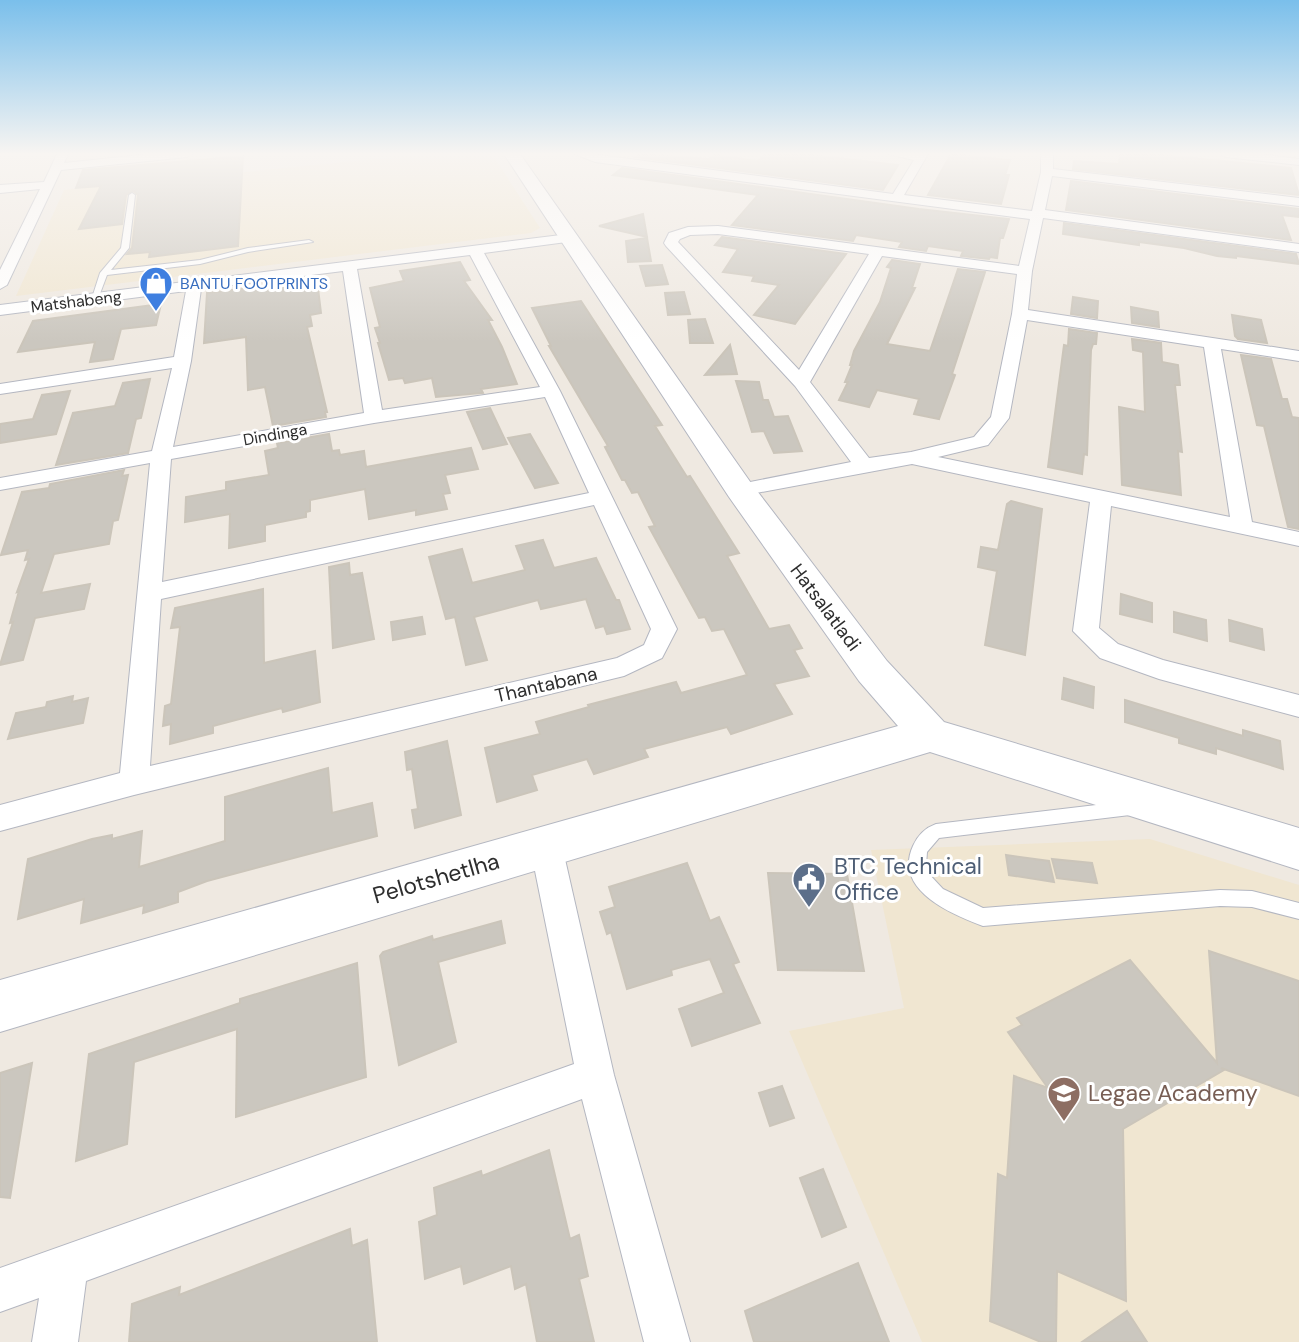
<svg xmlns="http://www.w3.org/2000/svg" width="1299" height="1342" font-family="'DM Sans',sans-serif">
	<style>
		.education { fill: #f0e6d1 }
		.building { fill: #cbc7bf; stroke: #cbc5ba; stroke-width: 2 }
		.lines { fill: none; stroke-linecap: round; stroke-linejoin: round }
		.lane-casing { stroke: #b4b7c1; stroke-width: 2 }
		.street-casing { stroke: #b4b7c1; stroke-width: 2 }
		.secondary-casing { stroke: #b4b7c1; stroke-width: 2 }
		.lane { fill: #fff; fill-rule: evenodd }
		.street { fill: #fff; fill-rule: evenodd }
		.secondary { fill: #fff; fill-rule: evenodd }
		.labels { text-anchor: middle; stroke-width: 6; stroke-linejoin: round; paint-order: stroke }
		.far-shop-label { font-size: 16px; fill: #366cbe; stroke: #fff; text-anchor: start }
		.far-street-label { font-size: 16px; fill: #2e2e2e; stroke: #fff }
		.street-label { font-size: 19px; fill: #2e2e2e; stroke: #fff }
		.near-service-label { font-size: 23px; fill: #4e5e75; stroke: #fff; text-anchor: start }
		.near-street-label { font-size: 23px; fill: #2e2e2e; stroke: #fff }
		.near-education-label { font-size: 23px; fill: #785e54; stroke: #fff; text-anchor: start }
	</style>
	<rect width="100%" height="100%" fill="#efe9e1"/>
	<g class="education">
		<polygon points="426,154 492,154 540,228 531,233 16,296 64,190"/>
		<polygon points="1150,839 1299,885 1299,1342 922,1342 789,1031 904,1008 871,850"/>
	</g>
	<g class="building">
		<polygon points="640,154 709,159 715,155 758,161 766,154 804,154 898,165 883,190 636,157"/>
		<polygon points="951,154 1010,160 1005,175 1009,175 1001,204 928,195"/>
		<polygon points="1120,154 1153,154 1291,168 1299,195 1073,169 1074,161 1119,164"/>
		<polygon points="243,156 238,246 149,257 150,252 127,254 132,248 138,195 133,191 126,195 122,224 79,229 101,186 76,188 83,170"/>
		<polygon points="622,168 919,209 1009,219 1003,238 1000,238 997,258 990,257 989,259 961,256 963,251 928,246 926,251 899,247 902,242 856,235 853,241 732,225 758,195 613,175"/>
		<polygon points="1071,181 1299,209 1299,217 1282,215 1291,240 1066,210"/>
		<polygon points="643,214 647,237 599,226"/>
		<polygon points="1064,223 1296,254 1299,264 1236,256 1236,258 1217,256 1184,248 1139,242 1139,245 1063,234"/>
		<polygon points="722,237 846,254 795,324 754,315 779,285 752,281 754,276 723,272 738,249 715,245"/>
		<polygon points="647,238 651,261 628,262 626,241"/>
		<polygon points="892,260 920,264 912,288 915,288 887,344 930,351 958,269 985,272 952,374 955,375 939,419 914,414 919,399 877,390 869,407 839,400 848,382 845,382 852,365 850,365 854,351 880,302 891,268 887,267"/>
		<polygon points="460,262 470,280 464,281 492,320 488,320 502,347 517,384 481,389 483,393 436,397 432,378 405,383 403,378 389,380 378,343 380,343 375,328 380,327 370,288 404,281 400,271"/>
		<polygon points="662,265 668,284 646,286 640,266"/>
		<polygon points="317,280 321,313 310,315 312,326 307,327 327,412 325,412 326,417 273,426 265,387 248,390 246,337 204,343 207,293"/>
		<polygon points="684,292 690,314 668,315 665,293"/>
		<polygon points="1073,297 1098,301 1097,318 1071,314"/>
		<polygon points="581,301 662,425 655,426 687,477 690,476 739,553 727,556 769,629 789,625 802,648 794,650 809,676 774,684 792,714 731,734 727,727 644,749 648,757 594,774 587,759 532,775 537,790 497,802 485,748 540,734 536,722 589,707 588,705 676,682 681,693 747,675 724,629 712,631 705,617 699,618 649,527 655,526 638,492 632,493 625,480 622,480 605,447 608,446 549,346 551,346 532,308"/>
		<polygon points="161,304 156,325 121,329 113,359 90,362 95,342 18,352 33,321"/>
		<polygon points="1131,307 1158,312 1159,327 1132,323"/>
		<polygon points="1232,315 1261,320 1267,343 1238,339 1235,336"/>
		<polygon points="705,319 713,343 690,343 688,320"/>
		<polygon points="1069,329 1097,333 1096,344 1093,344 1091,350 1087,455 1084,454 1082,474 1048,467 1064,345 1068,346"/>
		<polygon points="1132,339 1161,343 1162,362 1178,365 1180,385 1175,385 1182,452 1178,451 1181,495 1122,485 1119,407 1145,412 1143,352 1133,350"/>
		<polygon points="730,345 737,374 705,375"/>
		<polygon points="1241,355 1271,359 1282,399 1287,399 1292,417 1299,418 1299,529 1288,527 1264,426 1257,425"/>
		<polygon points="150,379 141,418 136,419 128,453 56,465 73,413 115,406 123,383"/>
		<polygon points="736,381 759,382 763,400 768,400 774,417 788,416 802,451 774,453 764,431 752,432"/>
		<polygon points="70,391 56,434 0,443 0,424 33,419 42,395"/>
		<polygon points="490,408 507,444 483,449 467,412"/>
		<polygon points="329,434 332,451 339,450 340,455 364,451 366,467 471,448 478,469 445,475 450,493 443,494 447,509 416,515 416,510 369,519 365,489 310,500 310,511 306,512 306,517 265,525 265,541 229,548 230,514 185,522 186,497 226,490 226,482 269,475 265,451 278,448 277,443"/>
		<polygon points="530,434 558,483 535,488 508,438"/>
		<polygon points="124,470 122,476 128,475 118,520 113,521 109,544 54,554 41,593 90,584 84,609 35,618 23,660 0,665 13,622 10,623 19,591 17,592 29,559 25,560 28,550 1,555 22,492 49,488 50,484"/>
		<polygon points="1011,501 1042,509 1025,655 985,645 997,571 978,567 981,547 998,550 1007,504"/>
		<polygon points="543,540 554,568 596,558 616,600 619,600 630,629 607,634 604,626 596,628 586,599 541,609 538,600 474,617 487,660 466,665 455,617 446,619 429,557 462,549 472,583 525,570 516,546"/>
		<polygon points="349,563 350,575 362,573 374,639 333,648 329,567"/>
		<polygon points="263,589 264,663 315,651 320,702 283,712 282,708 213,726 213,733 170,744 171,724 163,726 165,706 171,704 180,627 171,628 175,608"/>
		<polygon points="1121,594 1152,603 1152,622 1120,614"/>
		<polygon points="1174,612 1206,620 1207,641 1174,632"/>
		<polygon points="422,617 425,634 393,640 391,622"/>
		<polygon points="1229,620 1262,629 1264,650 1230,641"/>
		<polygon points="1064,678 1094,687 1093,708 1062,699"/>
		<polygon points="73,696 72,702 88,698 83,723 8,739 16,713 46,707 47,702"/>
		<polygon points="1125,700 1243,736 1243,730 1280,741 1283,769 1216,748 1216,754 1179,743 1179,738 1125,722"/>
		<polygon points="447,741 461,815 415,828 412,810 418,809 412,769 407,770 405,752"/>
		<polygon points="328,768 332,813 372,803 377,836 207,881 178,892 178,902 143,913 144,905 81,923 84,899 18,919 28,859 92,839 112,835 112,839 142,831 139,867 225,841 225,797"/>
		<polygon points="1006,855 1049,861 1054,882 1009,875"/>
		<polygon points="1052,859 1092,863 1097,883 1057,878"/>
		<polygon points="687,863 710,921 719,917 739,962 733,964 760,1023 692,1046 679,1009 724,993 710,959 671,970 672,975 627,989 611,932 607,934 600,912 615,907 609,887"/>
		<polygon points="768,873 847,874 864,971 778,970"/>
		<polygon points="501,921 505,943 438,962 456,1042 399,1065 380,956 383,952 432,936 433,940"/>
		<polygon points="1209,951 1299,981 1299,1096 1221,1068 1224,1070 1123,1129 1126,1301 1057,1271 1056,1342 1041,1342 990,1321 998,1174 1007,1178 1014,1076 1048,1088 1008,1032 1022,1025 1017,1018 1130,960 1217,1063"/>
		<polygon points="357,963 366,1077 236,1117 237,1029 134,1062 127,1144 76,1161 89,1054 240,1003 240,999"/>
		<polygon points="32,1063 10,1198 0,1197 0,1073"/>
		<polygon points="782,1086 794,1118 770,1126 759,1093"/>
		<polygon points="549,1150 570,1239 579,1235 588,1276 579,1279 594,1342 537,1342 526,1284 515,1289 511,1266 464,1284 461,1266 425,1279 419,1222 437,1215 434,1188 481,1171 482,1176"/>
		<polygon points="823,1169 846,1227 822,1237 800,1178"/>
		<polygon points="350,1229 352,1246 367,1240 377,1342 129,1342 132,1304 180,1287 179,1295"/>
		<polygon points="858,1263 889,1342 754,1342 745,1311"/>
		<polygon points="1127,1311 1147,1342 1082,1342"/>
	</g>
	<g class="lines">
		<defs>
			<g id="lane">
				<polygon points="132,193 135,195 129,248 111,270 200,260 248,248 309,240 313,242 248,252 200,264 107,275 98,299 91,301 100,273 121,248 129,195"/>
				<path d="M 1130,801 L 1136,803 L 1138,808 L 1136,813 L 1130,815 L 939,838 L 927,852 L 926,865 L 928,873 L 943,889 L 983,908 L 1220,890 L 1252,891 L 1299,903 L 1299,919 L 1252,907 L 1220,906 L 983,926 C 951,914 893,890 913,846 C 918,835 925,828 936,824 Z"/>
			</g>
			<g id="street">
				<polygon points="57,154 68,154 64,163 150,154 192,154 187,157 61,170 7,285 0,289 0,270 40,189 0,193 0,185 44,182"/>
				<path d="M 575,154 L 592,154 L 893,194 L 914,160 L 888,154 L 928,154 L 904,195 L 1032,211 L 1041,172 L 1041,154 L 1053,154 L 1053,169 L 1299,198 L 1299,206 L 1052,176 L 1045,210 L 1299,244 L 1299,252 L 1043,218 L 1032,271 L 1028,310 L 1299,351 L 1299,361 L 1221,349 L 1252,522 L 1299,532 L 1299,546 L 1111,506 L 1099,628 L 1118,644 L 1163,660 L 1299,695 L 1299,717 L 1159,679 L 1100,658 L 1073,631 L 1090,502 L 912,464 L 740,496 L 733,494 L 730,490 L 733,486 L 740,484 L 851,462 L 795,386 L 666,246 L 664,243 L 669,233 L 688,227 L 718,226 L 1019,266 L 1030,219 L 595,162 ZM 718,234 L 869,254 L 799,370 L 678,242 L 680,239 L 690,235 ZM 882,256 L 1017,274 L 1012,314 L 991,417 L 974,437 L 911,452 L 869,458 L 810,382 ZM 1027,320 L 1204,347 L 1230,517 L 938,457 L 988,445 L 1009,418 Z"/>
				<polygon points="1220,154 1259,154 1299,159 1299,165 1225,157"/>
				<path d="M 569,234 L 574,235 L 574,241 L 484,253 L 560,391 L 677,629 L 662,658 L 624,676 L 134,795 L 0,831 L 0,805 L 120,773 L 150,463 L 0,490 L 0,478 L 152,451 L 172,368 L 0,394 L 0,384 L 174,357 L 186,291 L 0,315 L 0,305 ZM 470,255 L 540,387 L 382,410 L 357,269 ZM 343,271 L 364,413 L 173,447 L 191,361 L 201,289 ZM 545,397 L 589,493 L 162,582 L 171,459 L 374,423 ZM 594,505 L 651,629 L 644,645 L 617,658 L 150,766 L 161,599 Z"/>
				<polygon points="546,832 557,836 562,846 614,1075 690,1342 644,1342 582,1099 86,1281 78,1342 32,1342 39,1298 0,1312 0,1268 574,1064 530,846 535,836"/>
			</g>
			<polygon id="secondary" points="504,154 520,154 751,483 887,661 944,722 1299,828 1299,870 930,752 0,1032 0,980 898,726 859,681 729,497"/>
		</defs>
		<use href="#lane" class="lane-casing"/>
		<use href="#street" class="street-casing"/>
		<use href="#secondary" class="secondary-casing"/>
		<use href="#lane" class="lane"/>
		<use href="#street" class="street"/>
		<use href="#secondary" class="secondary"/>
	</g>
	<linearGradient id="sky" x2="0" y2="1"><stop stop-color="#7abfeb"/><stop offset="0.45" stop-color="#f8f5f2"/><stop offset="1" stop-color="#f8f5f2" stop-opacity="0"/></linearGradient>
	<rect width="1299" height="342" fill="url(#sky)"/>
	<defs>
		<symbol id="shop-pin" viewBox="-11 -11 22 30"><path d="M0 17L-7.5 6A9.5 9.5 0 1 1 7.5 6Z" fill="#3f7fe0" stroke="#fff"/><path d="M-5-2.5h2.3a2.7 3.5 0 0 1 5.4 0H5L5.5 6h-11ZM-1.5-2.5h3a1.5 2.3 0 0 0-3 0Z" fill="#fff"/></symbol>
		<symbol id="civic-pin" viewBox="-11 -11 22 30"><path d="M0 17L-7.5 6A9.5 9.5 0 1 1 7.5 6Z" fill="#5c6f8a" stroke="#fff"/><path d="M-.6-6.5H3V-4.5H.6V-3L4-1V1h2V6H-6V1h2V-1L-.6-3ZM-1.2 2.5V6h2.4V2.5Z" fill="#fff"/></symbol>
		<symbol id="school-pin" viewBox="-11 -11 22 30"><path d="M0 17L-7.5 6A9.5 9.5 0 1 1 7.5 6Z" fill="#8d6e63" stroke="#fff"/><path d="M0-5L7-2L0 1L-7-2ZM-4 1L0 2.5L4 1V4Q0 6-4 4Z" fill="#fff"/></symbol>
	</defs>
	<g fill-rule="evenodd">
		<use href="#shop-pin" x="137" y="264" width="38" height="52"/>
		<use href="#civic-pin" x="790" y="860" width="38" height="52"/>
		<use href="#school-pin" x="1045" y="1074" width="38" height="52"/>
	</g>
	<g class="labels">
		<g class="far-shop-label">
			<text x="180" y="289">BANTU FOOTPRINTS</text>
		</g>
		<g class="far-street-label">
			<text transform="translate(76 301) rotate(-7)" y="6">Matshabeng</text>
			<text transform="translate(275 434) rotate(-10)" y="6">Dindinga</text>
		</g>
		<g class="street-label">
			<text transform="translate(826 607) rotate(53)" y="7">Hatsalatladi</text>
			<text transform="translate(546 684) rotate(-13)" y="7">Thantabana</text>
		</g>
		<g class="near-service-label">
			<text x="834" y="874">BTC Technical<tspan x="834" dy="26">Office</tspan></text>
		</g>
		<g class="near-street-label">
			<text transform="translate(436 878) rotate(-16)" y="8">Pelotshetlha</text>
		</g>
		<g class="near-education-label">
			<text x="1088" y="1101">Legae Academy</text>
		</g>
	</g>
</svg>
